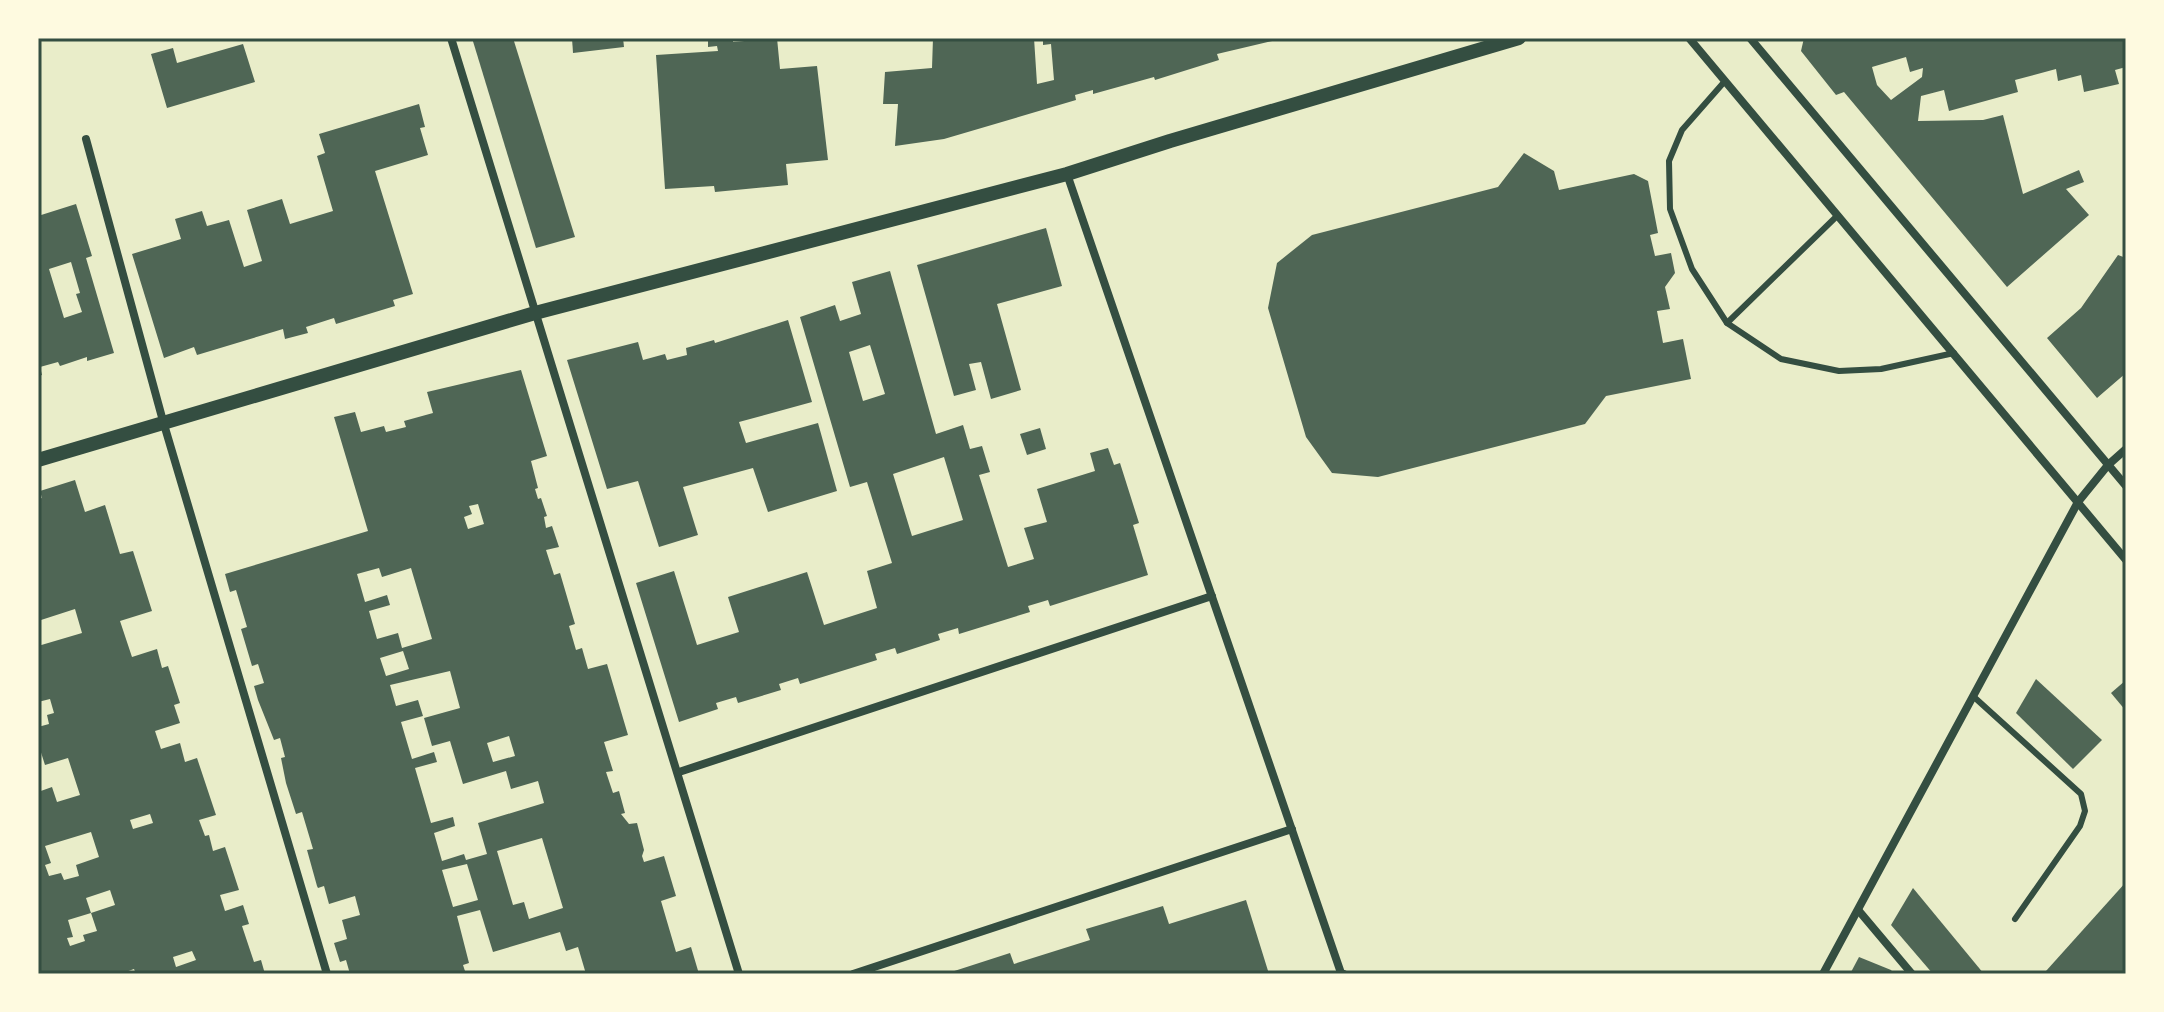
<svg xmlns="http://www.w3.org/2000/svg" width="2164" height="1012" font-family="Signika,sans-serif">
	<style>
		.building { fill: #4f6655; fill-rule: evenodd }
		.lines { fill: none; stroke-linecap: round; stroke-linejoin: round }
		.service { stroke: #344e41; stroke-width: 6 }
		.minor { stroke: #344e41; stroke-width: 8 }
		.tertiary { stroke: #344e41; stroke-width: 14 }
		.neatline { fill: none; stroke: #344e41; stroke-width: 3 }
	</style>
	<rect width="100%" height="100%" fill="#e9edc9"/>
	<g class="building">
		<polygon points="472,38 513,38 575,237 536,248"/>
		<polygon points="572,38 623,38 624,47 573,53"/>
		<polygon points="708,38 733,38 733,42 777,38 780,69 817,66 828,160 786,164 788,185 715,192 714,186 665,189 656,55 718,51 717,46 708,47"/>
		<polygon points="933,38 1034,38 1037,84 1054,80 1051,44 1043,45 1043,38 1280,39 1217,54 1219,60 1155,80 1154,77 1093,94 1093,90 1075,95 1076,100 944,139 895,146 898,104 883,104 885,72 932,68"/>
		<path d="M 1804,38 L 2126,38 L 2126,67 L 2115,70 L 2119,84 L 2084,92 L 2081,75 L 2058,81 L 2056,69 L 2015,80 L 2018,92 L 1949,111 L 1944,90 L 1921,96 L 1918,121 L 1983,120 L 2003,115 L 2023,194 L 2079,170 L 2084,182 L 2066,189 L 2089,215 L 2007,287 L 1844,92 L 1836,95 L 1801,51 ZM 1906,57 L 1910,72 L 1923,68 L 1922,77 L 1891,100 L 1877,85 L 1872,67 Z"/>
		<polygon points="243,44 255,82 167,108 151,54 173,48 177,63"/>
		<polygon points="419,104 425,127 420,128 428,155 375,171 413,294 393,300 395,306 336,324 334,318 306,327 308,333 285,339 283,329 197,355 194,347 164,358 132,254 181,239 175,219 202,211 207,226 229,220 244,267 262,261 247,210 282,199 290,224 333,211 317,156 325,153 319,134"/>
		<polygon points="1524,153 1554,171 1559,190 1634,174 1648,181 1658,233 1650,235 1655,256 1671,253 1675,273 1665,287 1670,309 1657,311 1663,343 1683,339 1691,379 1606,396 1585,424 1378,477 1332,473 1306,437 1268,308 1277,263 1312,235 1498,187"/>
		<path d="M 76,204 L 92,256 L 86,258 L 114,353 L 87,361 L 87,357 L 60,366 L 58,362 L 40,367 L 42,375 L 38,376 L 38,216 ZM 71,262 L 80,293 L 76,294 L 82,312 L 64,318 L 49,269 Z"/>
		<polygon points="1046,228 1062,286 997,304 1021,390 991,399 981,362 969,364 976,390 954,396 917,265"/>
		<polygon points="2118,255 2126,258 2126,373 2097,398 2047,338 2081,308"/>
		<path d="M 890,271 L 936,434 L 963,425 L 970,449 L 982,446 L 990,472 L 979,475 L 1008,567 L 1034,559 L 1024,528 L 1047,522 L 1037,489 L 1095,471 L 1090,453 L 1108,448 L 1114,465 L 1120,463 L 1139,523 L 1133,525 L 1148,575 L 1050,606 L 1048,600 L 1028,606 L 1030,612 L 959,634 L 958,628 L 938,634 L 940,640 L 897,654 L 895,648 L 875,654 L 877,660 L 800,684 L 798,678 L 779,684 L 781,690 L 738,703 L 736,697 L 716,703 L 718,709 L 679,722 L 636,583 L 674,571 L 697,645 L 739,632 L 728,597 L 807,572 L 824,625 L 877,608 L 867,571 L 892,563 L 867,482 L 850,487 L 800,317 L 835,305 L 840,321 L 861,314 L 852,282 ZM 870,345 L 885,394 L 863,401 L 849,352 ZM 944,457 L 963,520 L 912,536 L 893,474 Z"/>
		<polygon points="788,320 812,402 739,422 746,443 818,423 837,491 768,512 753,468 683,487 698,535 659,547 638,481 607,489 567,360 638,342 643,360 665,354 667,360 687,355 686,348 714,340 715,343"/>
		<path d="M 521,370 L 547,456 L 531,461 L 538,488 L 535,489 L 538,499 L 541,498 L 547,516 L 544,517 L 546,528 L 552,526 L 559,547 L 546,550 L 554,575 L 560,573 L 575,624 L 569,626 L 576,650 L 582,648 L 588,669 L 607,664 L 628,735 L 604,742 L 613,771 L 606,772 L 613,793 L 619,791 L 625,813 L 621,814 L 629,824 L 637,823 L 644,850 L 642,856 L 644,862 L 664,856 L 676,896 L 661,901 L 676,952 L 691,947 L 699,974 L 586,974 L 578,947 L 566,951 L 560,932 L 493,952 L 480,910 L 457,916 L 469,963 L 463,965 L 466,974 L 350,974 L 346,960 L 340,962 L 334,943 L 347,939 L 342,920 L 360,915 L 355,896 L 329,904 L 324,886 L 318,888 L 317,886 L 307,850 L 313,849 L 302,812 L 296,814 L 286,783 L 281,758 L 285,757 L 280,738 L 274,740 L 258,700 L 254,686 L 264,683 L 258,664 L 252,666 L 241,629 L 247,627 L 236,590 L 230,592 L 225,574 L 368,531 L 334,417 L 355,412 L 361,432 L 384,426 L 386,432 L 406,427 L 404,421 L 433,413 L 427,392 ZM 478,504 L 484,524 L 468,529 L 464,517 L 472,514 L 469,506 ZM 379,568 L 382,577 L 411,568 L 432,639 L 402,648 L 398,633 L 377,639 L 369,611 L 390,605 L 387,595 L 365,602 L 357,574 ZM 403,651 L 409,669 L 386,676 L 380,658 ZM 450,671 L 460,708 L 424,718 L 432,746 L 450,741 L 463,784 L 506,771 L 511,789 L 538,781 L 544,803 L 478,823 L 487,854 L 466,860 L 464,854 L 442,861 L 434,833 L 455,826 L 453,817 L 431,823 L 415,768 L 437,762 L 434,752 L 412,759 L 401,722 L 423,716 L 418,700 L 396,706 L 390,685 ZM 509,736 L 515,756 L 493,762 L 487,743 ZM 542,838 L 563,908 L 529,919 L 524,902 L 513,905 L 497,851 ZM 467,864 L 478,900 L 453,907 L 442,870 Z"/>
		<polygon points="1040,428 1046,449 1027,455 1020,434"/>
		<path d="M 75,480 L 85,512 L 105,505 L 120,554 L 133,551 L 152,611 L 120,621 L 132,657 L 157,649 L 162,668 L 168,666 L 180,703 L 174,705 L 180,723 L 155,731 L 161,749 L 180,743 L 185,762 L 197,758 L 216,815 L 199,820 L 205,836 L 209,835 L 213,851 L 225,847 L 239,890 L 220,895 L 225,911 L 243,905 L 249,924 L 242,926 L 254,962 L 261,960 L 265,974 L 136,974 L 134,969 L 120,974 L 38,974 L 38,792 L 52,787 L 57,802 L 80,795 L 68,758 L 45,765 L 38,743 L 38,727 L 49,724 L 47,715 L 54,713 L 50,699 L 38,702 L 38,646 L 82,633 L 75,609 L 41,620 L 38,615 L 38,499 L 42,498 L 40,491 ZM 150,814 L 153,823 L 133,829 L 130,820 ZM 91,832 L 99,857 L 76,865 L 79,876 L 64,880 L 61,873 L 49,876 L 45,865 L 51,863 L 45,846 ZM 110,890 L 115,905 L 91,913 L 97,931 L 83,935 L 85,941 L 70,946 L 67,938 L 73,937 L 68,920 L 91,913 L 86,898 ZM 192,951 L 196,960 L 176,967 L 173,957 Z"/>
		<polygon points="2036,679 2102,740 2073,769 2016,713"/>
		<polygon points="2126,680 2126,711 2111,693"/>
		<polygon points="2126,882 2126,974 2050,974 2046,971"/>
		<polygon points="1913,888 1984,974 1933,974 1891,925"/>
		<polygon points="1246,900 1269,974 945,974 1010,953 1014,964 1090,940 1086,929 1163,906 1169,924"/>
		<polygon points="1859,957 1891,970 1894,974 1850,974"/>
	</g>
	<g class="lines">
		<g class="service">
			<polyline points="1725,81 1682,130 1669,161 1670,209 1692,269 1727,323 1781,359 1839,371 1881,369 1954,353"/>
			<polyline points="1727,323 1838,215"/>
			<polyline points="1974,697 2081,794 2085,811 2080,826 2015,919"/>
		</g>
		<g class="minor">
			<polyline points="451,38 739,974"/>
			<polyline points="1689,38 2126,560"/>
			<polyline points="1750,38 2126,486"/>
			<polyline points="86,139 163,421 327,974"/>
			<polyline points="1067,174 1341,973 1344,974"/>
			<polyline points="679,772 1212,596"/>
			<polyline points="1859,911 1912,974"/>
			<polyline points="853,974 1292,829"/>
			<polyline points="1823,974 2078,502 2108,465 2126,449"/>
		</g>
		<polyline class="tertiary" points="38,460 535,313 1067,174 1170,141 1519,38"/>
	</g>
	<rect width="2164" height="1012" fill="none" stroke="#fefae0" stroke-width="80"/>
	<rect x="40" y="40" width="2084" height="932" class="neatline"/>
</svg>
